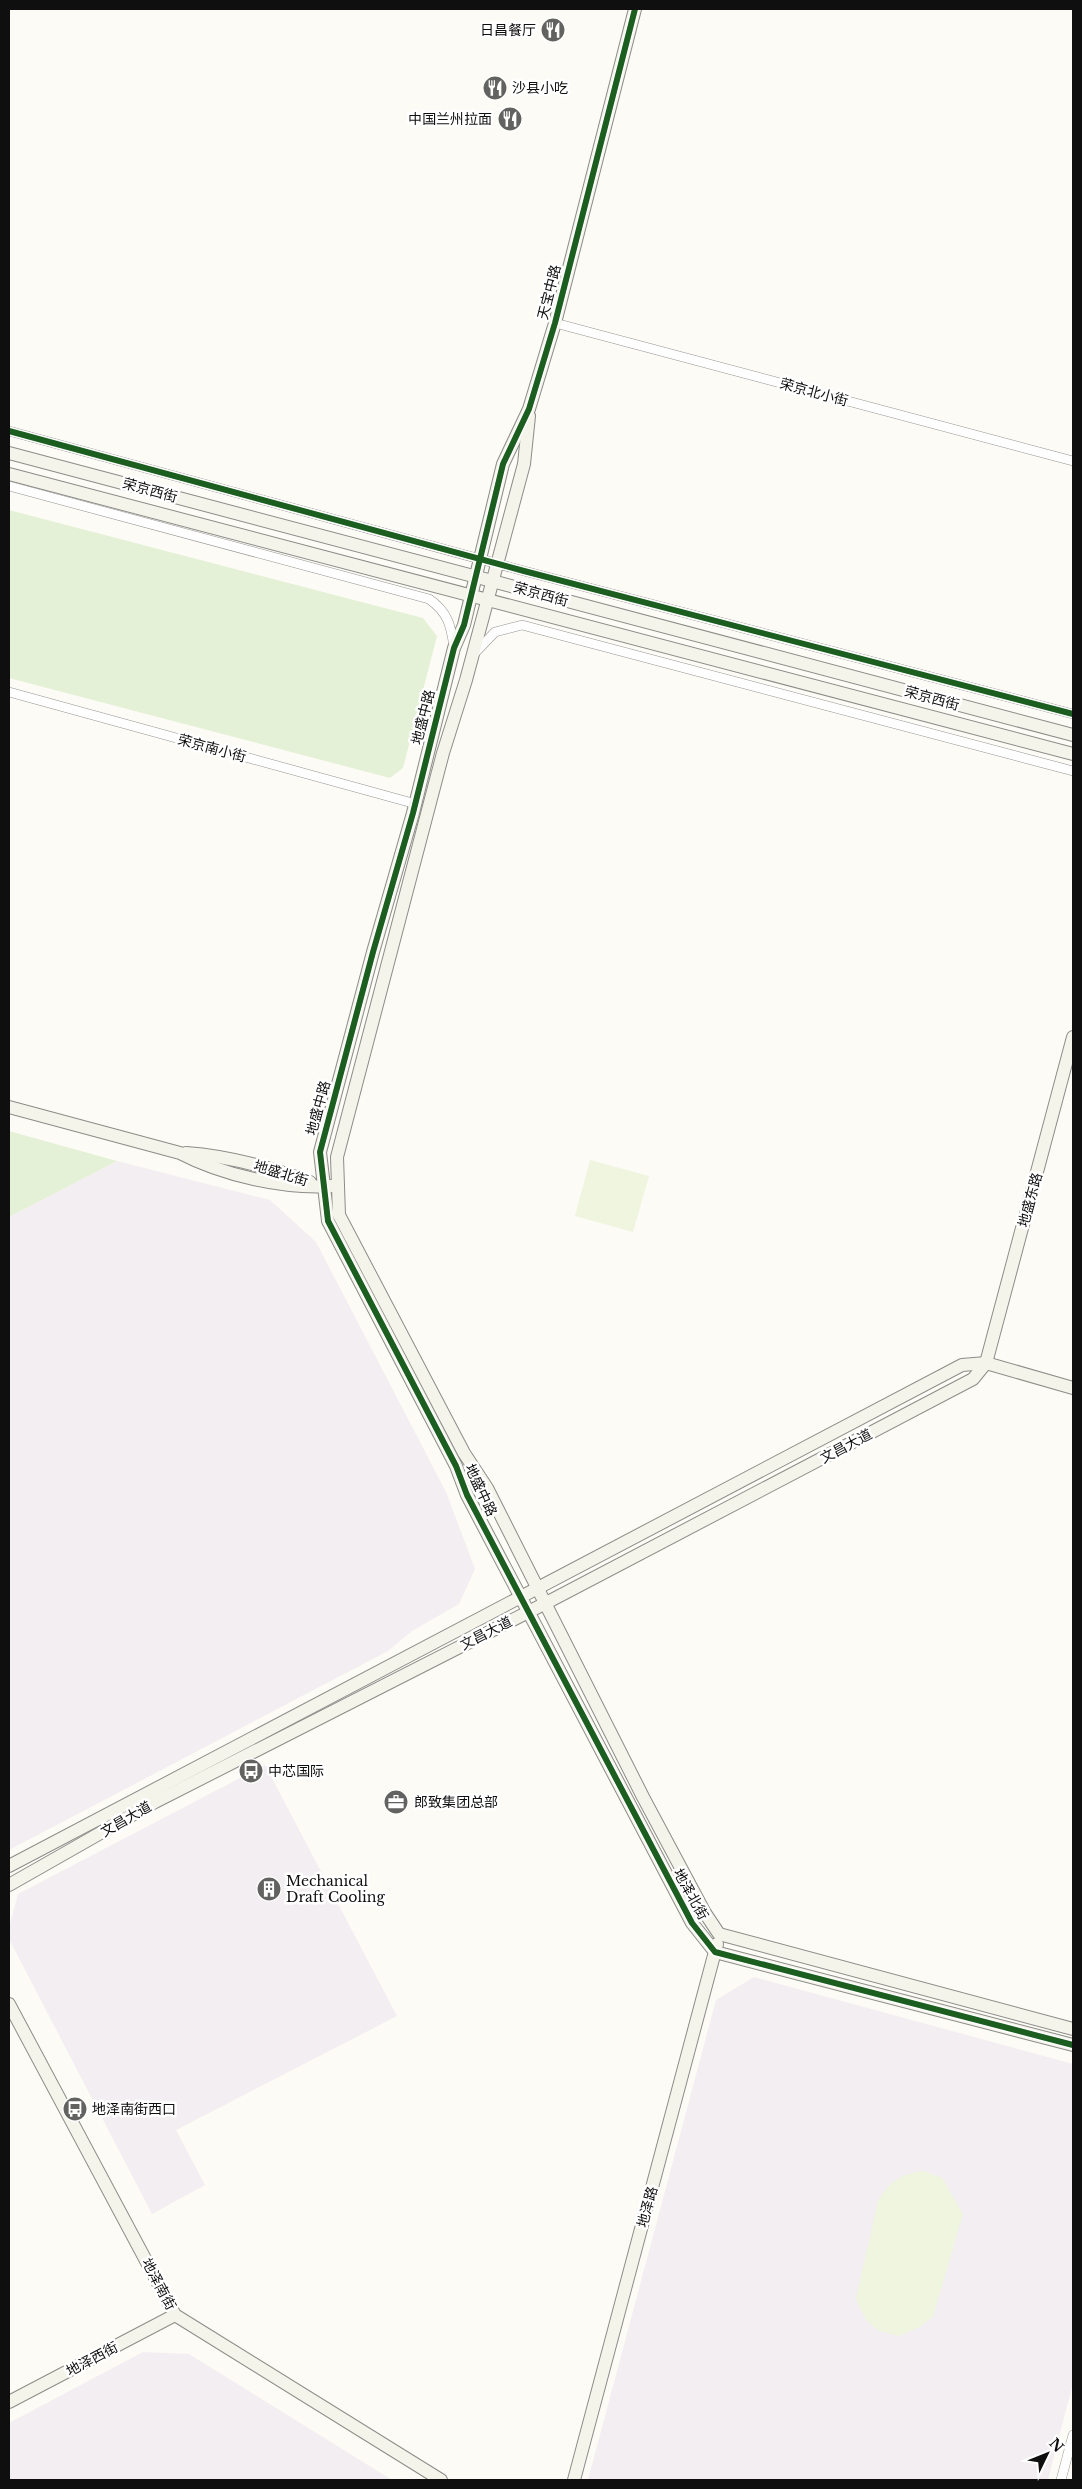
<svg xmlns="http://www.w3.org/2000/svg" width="1082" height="2489" font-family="'Libre Baskerville','Noto Sans SC',serif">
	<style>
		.industrial { fill: #f3eef1 }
		.green { fill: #e5f1d6 }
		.pitch { fill: #eff5df }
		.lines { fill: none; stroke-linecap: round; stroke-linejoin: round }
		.street-casing { stroke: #969593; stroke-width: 10 }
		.secondary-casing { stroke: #8c8c89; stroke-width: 14 }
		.street { stroke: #fffefe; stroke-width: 9 }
		.secondary { stroke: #f5f4eb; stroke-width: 12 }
		.cycleway-casing { stroke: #fff; stroke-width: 9 }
		.cycleway { stroke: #1b5e20; stroke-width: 6 }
		.labels { text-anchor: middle; stroke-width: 5; stroke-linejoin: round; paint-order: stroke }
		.poi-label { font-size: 14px; fill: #0f0f0f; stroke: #fff; text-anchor: start }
		.street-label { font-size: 14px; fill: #0f0f0f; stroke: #fff }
	</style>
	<rect width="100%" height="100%" fill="#fcfbf5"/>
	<g class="industrial">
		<polygon points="117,1161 270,1200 316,1242 446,1492 475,1569 459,1604 412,1631 388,1651 9,1850 9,1217"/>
		<polygon points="265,1765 397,2016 176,2130 205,2185 152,2214 9,1939 9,1928 18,1894"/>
		<polygon points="754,1977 1073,2064 1073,2383 1048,2480 588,2480 716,2000"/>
		<polygon points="143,2352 189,2354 392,2480 9,2480 9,2423"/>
	</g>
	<g class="green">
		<polygon points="9,510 423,618 437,636 403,768 390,778 9,678"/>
		<polygon points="9,1131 117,1161 9,1217"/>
	</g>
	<g class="pitch">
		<polygon points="590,1160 649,1176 633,1232 575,1216"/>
		<path d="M 924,2171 L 942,2178 L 963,2214 L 933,2317 L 918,2328 L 899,2336 L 879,2331 L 866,2320 L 856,2299 L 878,2201 C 890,2181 900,2174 924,2171 Z"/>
	</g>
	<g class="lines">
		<defs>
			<g id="street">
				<polyline points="555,323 1073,461"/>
				<polyline points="9,431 524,571 1073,714"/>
				<path d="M 9,486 L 429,599 C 448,612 451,626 454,647"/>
				<polyline points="473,655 495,632 522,625 1073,771"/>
				<polyline points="9,692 416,804"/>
				<polyline points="1061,2480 1073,2435"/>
			</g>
			<g id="secondary">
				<polyline points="635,9 555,323 529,409 503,464 464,625 454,648 413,813 373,952 320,1152 328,1221 456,1466 467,1495 692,1923 715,1952 1073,2045"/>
				<polyline points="529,416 524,464 466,680 443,753 337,1157 339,1215 464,1453 487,1488 643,1797 705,1913 719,1934 1073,2029"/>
				<polyline points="9,453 1073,735"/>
				<polyline points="9,474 1073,754"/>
				<path d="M 9,1107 L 180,1153 C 222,1175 283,1189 331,1186"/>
				<path d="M 186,1153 C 229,1156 269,1167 310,1182"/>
				<polyline points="9,1866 962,1365 986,1363 1073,1388"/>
				<polyline points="9,1885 155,1802 546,1603 973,1379 986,1363 1073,1037"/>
				<polyline points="9,2004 175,2315 441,2480"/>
				<polyline points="9,2402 175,2315"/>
				<polyline points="574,2480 717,1944"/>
			</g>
		</defs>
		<use href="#street" class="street-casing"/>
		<use href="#secondary" class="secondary-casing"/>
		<use href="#street" class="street"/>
		<use href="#secondary" class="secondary"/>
		<defs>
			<g id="cycleway">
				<polyline points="635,9 555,323 529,409 503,464 464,625 454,648 413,813 373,952 320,1152 328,1221 456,1466 467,1495 692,1923 715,1952 1073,2045"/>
				<polyline points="9,431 524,571 1073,714"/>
			</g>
		</defs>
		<use href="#cycleway" class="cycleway-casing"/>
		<use href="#cycleway" class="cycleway"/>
	</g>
	<defs>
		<symbol id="restaurant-disc" viewBox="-11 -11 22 22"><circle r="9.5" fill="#626260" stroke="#fff"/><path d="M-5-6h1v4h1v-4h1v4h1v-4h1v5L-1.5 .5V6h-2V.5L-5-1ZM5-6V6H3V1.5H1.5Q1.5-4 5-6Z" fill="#fff"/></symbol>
		<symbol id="bus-disc" viewBox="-11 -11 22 22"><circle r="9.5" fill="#626260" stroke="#fff"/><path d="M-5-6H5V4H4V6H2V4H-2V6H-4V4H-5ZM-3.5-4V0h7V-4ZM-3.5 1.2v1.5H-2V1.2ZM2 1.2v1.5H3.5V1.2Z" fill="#fff"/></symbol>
		<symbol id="office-disc" viewBox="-11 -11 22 22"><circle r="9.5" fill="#626260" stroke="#fff"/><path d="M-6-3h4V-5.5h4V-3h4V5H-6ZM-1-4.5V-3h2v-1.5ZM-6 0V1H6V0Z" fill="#fff"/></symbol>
		<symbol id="building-disc" viewBox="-11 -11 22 22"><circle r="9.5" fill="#626260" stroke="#fff"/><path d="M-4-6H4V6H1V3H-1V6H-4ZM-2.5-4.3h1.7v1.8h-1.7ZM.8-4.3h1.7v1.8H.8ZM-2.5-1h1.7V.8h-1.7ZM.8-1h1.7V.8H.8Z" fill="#fff"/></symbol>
	</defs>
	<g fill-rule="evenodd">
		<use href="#restaurant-disc" x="539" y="16" width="28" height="28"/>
		<use href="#restaurant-disc" x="481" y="74" width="28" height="28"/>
		<use href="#restaurant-disc" x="496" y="105" width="28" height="28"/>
		<use href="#bus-disc" x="237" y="1757" width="28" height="28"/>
		<use href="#office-disc" x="382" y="1788" width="28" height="28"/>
		<use href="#building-disc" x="255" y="1875" width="28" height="28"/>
		<use href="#bus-disc" x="61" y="2095" width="28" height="28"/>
	</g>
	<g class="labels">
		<g class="poi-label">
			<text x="536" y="35" text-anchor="end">日昌餐厅</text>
			<text x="512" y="93">沙县小吃</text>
			<text x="492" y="124" text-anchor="end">中国兰州拉面</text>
			<text x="268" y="1776">中芯国际</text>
			<text x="414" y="1807">郎致集团总部</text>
			<text x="286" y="1886">Mechanical<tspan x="286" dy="16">Draft Cooling</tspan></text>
			<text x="92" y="2114">地泽南街西口</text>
		</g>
		<g class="street-label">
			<text transform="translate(549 292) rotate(-76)" y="5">天宝中路</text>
			<text transform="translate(814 392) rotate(15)" y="5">荣京北小街</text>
			<text transform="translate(150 490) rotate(15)" y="5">荣京西街</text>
			<text transform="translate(541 594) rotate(15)" y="5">荣京西街</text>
			<text transform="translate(932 698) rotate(15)" y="5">荣京西街</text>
			<text transform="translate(423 717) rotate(-76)" y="5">地盛中路</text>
			<text transform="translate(212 748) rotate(15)" y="5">荣京南小街</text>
			<text transform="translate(318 1108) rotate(-75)" y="5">地盛中路</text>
			<text transform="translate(281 1173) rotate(17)" y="5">地盛北街</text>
			<text transform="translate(1030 1200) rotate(-75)" y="5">地盛东路</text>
			<text transform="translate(846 1446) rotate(-28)" y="5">文昌大道</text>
			<text transform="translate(481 1490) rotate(65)" y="5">地盛中路</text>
			<text transform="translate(486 1633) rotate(-27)" y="5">文昌大道</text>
			<text transform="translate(126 1819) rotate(-30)" y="5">文昌大道</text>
			<text transform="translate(691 1894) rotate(61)" y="5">地泽北街</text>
			<text transform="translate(647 2207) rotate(-75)" y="5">地泽路</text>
			<text transform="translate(159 2284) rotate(62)" y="5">地泽南街</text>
			<text transform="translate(92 2359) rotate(-28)" y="5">地泽西街</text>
		</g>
	</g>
	<rect width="1082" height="2489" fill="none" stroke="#0f0f0f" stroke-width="20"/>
	<g transform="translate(1047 2454) rotate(47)" stroke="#ffffff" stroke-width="4" paint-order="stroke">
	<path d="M0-4L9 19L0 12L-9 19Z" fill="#0f0f0f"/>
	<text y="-8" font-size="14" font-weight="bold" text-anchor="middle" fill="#0f0f0f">N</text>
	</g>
</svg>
